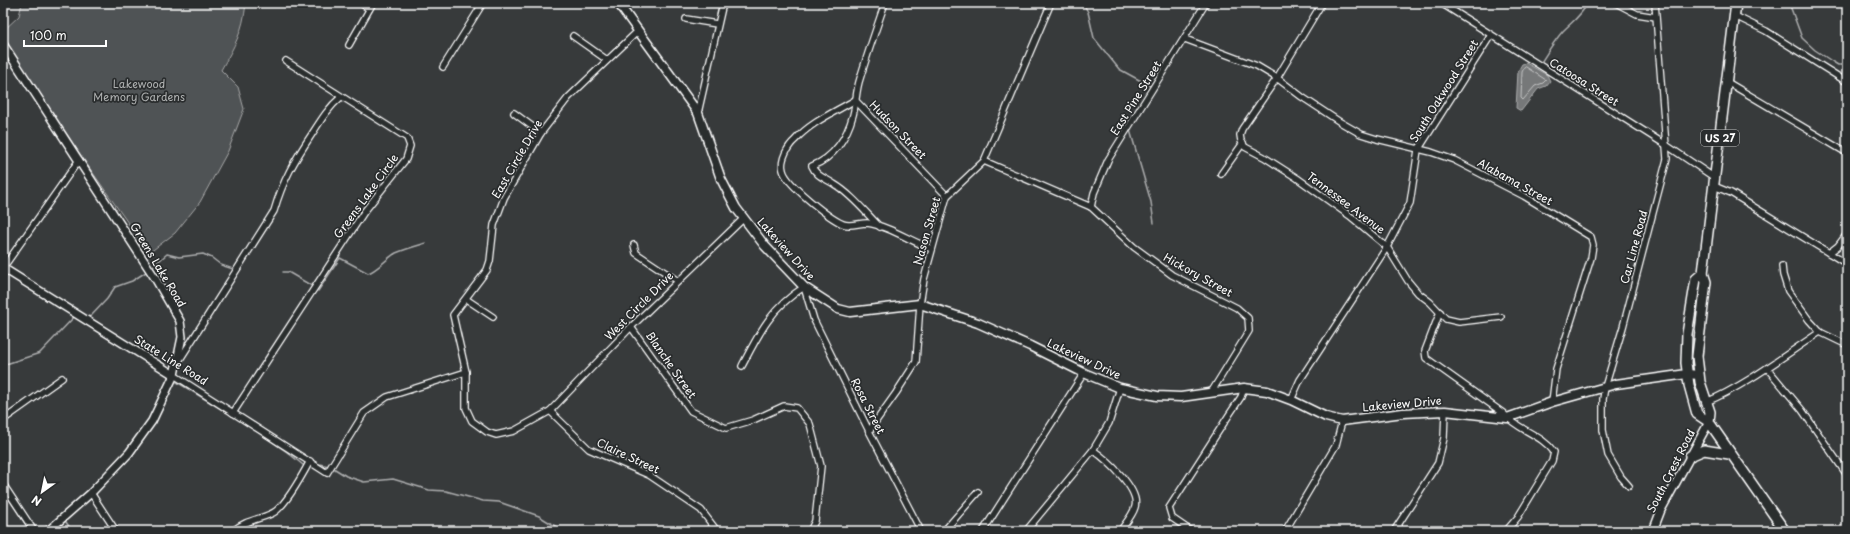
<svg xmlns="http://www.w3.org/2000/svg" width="1850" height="534" font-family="'Playpen Sans',sans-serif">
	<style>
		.green { fill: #505354; stroke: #a8a9aa }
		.water { fill: #767879; stroke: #adaeaf }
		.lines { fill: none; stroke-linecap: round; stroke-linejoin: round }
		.shore { stroke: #c8c9c9; stroke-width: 1 }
		.stream { stroke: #adaeaf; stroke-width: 1.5 }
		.minor-casing { stroke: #fff; stroke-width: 8 }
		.tertiary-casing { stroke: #fff; stroke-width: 10 }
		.secondary-casing { stroke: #fff; stroke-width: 11 }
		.trunk-casing { stroke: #fff; stroke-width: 12 }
		.minor { stroke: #2a2d2e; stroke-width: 5.5 }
		.tertiary { stroke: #2a2d2e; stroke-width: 7 }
		.secondary { stroke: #2a2d2e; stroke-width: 8 }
		.trunk { stroke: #2a2d2e; stroke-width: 9 }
		.labels { text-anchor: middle; stroke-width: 3.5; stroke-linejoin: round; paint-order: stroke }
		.shield { fill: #2a2d2e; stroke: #bfc0c0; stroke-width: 1 }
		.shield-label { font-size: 10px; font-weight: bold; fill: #fff }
		.street-label { font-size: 11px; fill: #fff; stroke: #2a2d2e }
		.park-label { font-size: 11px; fill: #b0b2b2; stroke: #2a2d2e }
	</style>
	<rect width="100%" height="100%" fill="#373a3b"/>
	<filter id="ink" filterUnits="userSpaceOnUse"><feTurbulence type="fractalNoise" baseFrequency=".025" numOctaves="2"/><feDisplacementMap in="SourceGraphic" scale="8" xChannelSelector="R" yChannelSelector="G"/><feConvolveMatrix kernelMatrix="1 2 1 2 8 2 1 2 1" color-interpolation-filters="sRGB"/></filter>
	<g filter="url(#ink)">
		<path class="green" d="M 22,3 L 246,3 C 243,32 235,45 221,70 L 238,87 L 244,109 L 228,151 L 200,202 L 175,233 L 149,253 L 86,163 L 3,37 L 3,31 L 19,16 Z"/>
		<polygon class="water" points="1526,63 1547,75 1550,81 1546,86 1538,89 1521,111 1516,108 1518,71 1522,64"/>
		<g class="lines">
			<polygon class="shore" points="1526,67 1546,80 1543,83 1535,86 1523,100 1521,98 1522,72 1524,68"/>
			<g class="stream">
				<polyline points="1083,3 1088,12 1094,38 1119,69 1152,87"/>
				<polyline points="1789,3 1802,38 1815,50 1833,62 1838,65 1847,65"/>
				<path d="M 1540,64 C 1547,53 1554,41 1563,31 C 1574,20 1579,18 1588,3"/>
				<polyline points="1130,130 1151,202 1154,223"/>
				<polyline points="153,266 167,254 179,257 203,254 212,258 221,265 233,269"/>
				<polyline points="283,272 288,272 312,286"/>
				<path d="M 318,291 L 340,258 L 368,273 C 376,271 387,258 396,253 C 405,249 416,246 426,243"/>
				<polyline points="88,317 91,316 107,299 115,287 132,281 146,272"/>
				<polyline points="3,365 40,353 74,317"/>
				<polyline points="177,382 226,412"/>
				<polyline points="240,420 287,452 303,465"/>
				<polyline points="319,464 329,466"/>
				<polyline points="335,469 346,476 364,482 393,479 429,490 446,491 483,501 499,502 539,516 563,531"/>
				<polyline points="3,490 30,531"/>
				<polyline points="66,522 72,531"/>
			</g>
			<defs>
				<g id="minor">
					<polyline points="361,3 369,9"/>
					<polyline points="1322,3 1277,78 1242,129 1240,135 1241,141 1245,147 1264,157 1297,178 1350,216 1387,247 1408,281 1418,293 1430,302 1446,319 1459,322 1501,317"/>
					<polyline points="1441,3 1666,145 1715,178"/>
					<polyline points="1616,3 1637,14 1656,17"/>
					<polyline points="1735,16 1766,31 1847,82"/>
					<polyline points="686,19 717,24"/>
					<polyline points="638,31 568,98 541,133 504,198 494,225 490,261 487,270 453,315 466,372 466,408 472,421 487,432 496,435 514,431 550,411 631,327 744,218"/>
					<polyline points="573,36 607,60"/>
					<polyline points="1185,39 1257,66 1277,78 1302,97 1340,122 1361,134 1377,139 1431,152 1454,160 1524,196 1591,237 1593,245 1591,258 1556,369 1552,402"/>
					<polyline points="349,45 373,3"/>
					<polyline points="443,67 483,3"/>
					<polyline points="1727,82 1847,153"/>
					<path d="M 855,100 C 835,112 811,122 795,140 C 788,146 780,160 783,170 C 786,184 829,218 843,224 C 850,227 859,223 867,223 C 889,226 910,241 932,249"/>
					<polyline points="855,100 947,196"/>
					<polyline points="514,113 541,133"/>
					<polyline points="698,113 723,3"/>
					<polyline points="984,161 1091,207 1134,247 1160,266 1172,275 1237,308 1248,318 1249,331 1212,391"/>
					<polyline points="1221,174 1243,143"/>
					<polyline points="1714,186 1731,193 1847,264"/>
					<polyline points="1091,207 1094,193 1108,160 1206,3"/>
					<path d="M 880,227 C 866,213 851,194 834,184 C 825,178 816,176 812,166 C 834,158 847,137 853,115 C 856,104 856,93 859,82 C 867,55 876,29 885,3"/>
					<polyline points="634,245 636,253 678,281"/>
					<polyline points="1829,253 1838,246 1847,234"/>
					<polyline points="1782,266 1783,275 1788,291 1809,320 1820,332 1847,345"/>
					<polyline points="3,268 79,160"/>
					<polyline points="466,299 493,317"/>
					<path d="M 1440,312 L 1425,351 L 1426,358 L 1503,413 C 1517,430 1541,434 1554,452 L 1552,461 L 1518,517 L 1506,531"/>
					<polyline points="631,327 691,411 726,428 753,420 784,406 797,408 810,424 821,466 815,521 810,531"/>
					<path d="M 177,364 L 274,211 C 283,180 294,161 312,134 C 321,120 328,108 341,97"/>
					<path d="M 742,366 C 759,333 771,308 804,287 L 814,320 L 869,431 L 921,531"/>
					<polyline points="1767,368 1802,410 1847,475"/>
					<polyline points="174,375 327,473 364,413 387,397 466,372"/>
					<polyline points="1291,400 1300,380 1387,247 1410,203 1418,150 1491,35"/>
					<path d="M 1706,402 C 1745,386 1785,355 1820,332"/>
					<polyline points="550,411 589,449 649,475 701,510 717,531"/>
					<polyline points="233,413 364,212 406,159 410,146 407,138 286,61"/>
					<polyline points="3,420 62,378"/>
					<polyline points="869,431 896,393 916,362 920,304 924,279 947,196 984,161 1051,3"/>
					<path d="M 1093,450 C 1106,459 1140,489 1135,507 C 1133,515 1125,524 1120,531"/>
					<polyline points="3,484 34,531"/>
					<polyline points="1629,486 1621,477 1608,455 1603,430 1603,399 1605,387 1623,327 1667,159 1655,3"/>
					<polyline points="91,493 116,531"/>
					<path d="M 233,531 C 246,519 265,519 276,511 C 287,502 303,474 310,461"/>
					<polyline points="944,531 978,492"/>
					<polyline points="983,531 1084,373"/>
					<polyline points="1026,531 1093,450 1109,423 1120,388"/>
					<polyline points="1191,531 1172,518 1169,508 1229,415 1241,397 1244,388"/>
					<polyline points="1285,531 1336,445 1342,421"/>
					<polyline points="1394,531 1438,463 1444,438 1445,411"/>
				</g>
				<g id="tertiary">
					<polyline points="3,44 155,278 180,321 182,337 174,375 152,421 129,453 91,493 48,531"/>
					<polyline points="3,268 174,375"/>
					<polyline points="1653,531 1661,510 1709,422"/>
				</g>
				<polyline id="secondary" points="618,3 698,113 721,179 736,208 765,246 804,287 838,309 850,312 920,304 978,323 1030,346 1084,373 1120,388 1157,396 1181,397 1244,388 1267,391 1291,400 1326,417 1342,421 1403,413 1445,411 1507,418 1552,402 1616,384 1687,374 1699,375"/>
				<g id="trunk">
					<polyline points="1703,273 1696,279 1687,334 1686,363 1689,385 1697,414 1709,422 1785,531"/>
					<polyline points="1709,422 1710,412 1700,382 1697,356 1706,282 1703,273 1736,3"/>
					<polyline points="1690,456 1704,450 1729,454"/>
				</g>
			</defs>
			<use href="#minor" class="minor-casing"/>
			<use href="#tertiary" class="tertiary-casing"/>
			<use href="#secondary" class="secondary-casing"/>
			<use href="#trunk" class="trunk-casing"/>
			<use href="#minor" class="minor"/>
			<use href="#tertiary" class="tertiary"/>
			<use href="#secondary" class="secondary"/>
			<use href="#trunk" class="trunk"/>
		</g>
	</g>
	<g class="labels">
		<rect class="shield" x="1701" y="130" width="38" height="16" rx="3"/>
		<g class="shield-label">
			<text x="1720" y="142">US 27</text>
		</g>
		<g class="street-label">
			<text transform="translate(1584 82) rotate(32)" y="4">Catoosa Street</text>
			<text transform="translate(1444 91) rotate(-58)" y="4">South Oakwood Street</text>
			<text transform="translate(1136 98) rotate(-58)" y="4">East Pine Street</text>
			<text transform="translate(898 130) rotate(46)" y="4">Hudson Street</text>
			<text transform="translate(517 159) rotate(-60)" y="4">East Circle Drive</text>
			<text transform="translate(1515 182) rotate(29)" y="4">Alabama Street</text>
			<text transform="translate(366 196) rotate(-54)" y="4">Greens Lake Circle</text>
			<text transform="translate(1346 203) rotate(37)" y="4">Tennessee Avenue</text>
			<text transform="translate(927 231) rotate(-74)" y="4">Nason Street</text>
			<text transform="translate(1634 247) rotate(-75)" y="4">Car Line Road</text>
			<text transform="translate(786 249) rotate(48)" y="4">Lakeview Drive</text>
			<text transform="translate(158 265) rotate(59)" y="4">Greens Lake Road</text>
			<text transform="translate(1198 275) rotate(29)" y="4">Hickory Street</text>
			<text transform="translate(639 306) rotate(-45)" y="4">West Circle Drive</text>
			<text transform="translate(1084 359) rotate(25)" y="4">Lakeview Drive</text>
			<text transform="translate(171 360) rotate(32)" y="4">State Line Road</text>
			<text transform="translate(671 365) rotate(55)" y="4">Blanche Street</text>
			<text transform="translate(1402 404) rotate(-5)" y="4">Lakeview Drive</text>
			<text transform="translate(868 406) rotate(63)" y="4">Rosa Street</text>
			<text transform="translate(628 456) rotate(25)" y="4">Claire Street</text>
			<text transform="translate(1671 471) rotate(-63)" y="4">South Crest Road</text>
		</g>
		<g class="park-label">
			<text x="139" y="88">Lakewood<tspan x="139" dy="13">Memory Gardens</tspan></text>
		</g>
	</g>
	<rect width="1850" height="534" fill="none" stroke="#2a2d2e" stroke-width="16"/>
	<rect x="8" y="8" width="1834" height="518" fill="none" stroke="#fff" stroke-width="1.5" filter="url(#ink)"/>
	<g transform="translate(42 492) rotate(213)" stroke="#2a2d2e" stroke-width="3" paint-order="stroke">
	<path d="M0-3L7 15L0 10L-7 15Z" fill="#ffffff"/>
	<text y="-6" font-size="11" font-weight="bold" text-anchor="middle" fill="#ffffff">N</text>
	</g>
	<path d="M24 40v6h82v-6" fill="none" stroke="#ffffff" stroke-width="2"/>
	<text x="30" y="40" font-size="12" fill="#ffffff" stroke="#2a2d2e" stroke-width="3" paint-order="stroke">100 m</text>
</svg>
